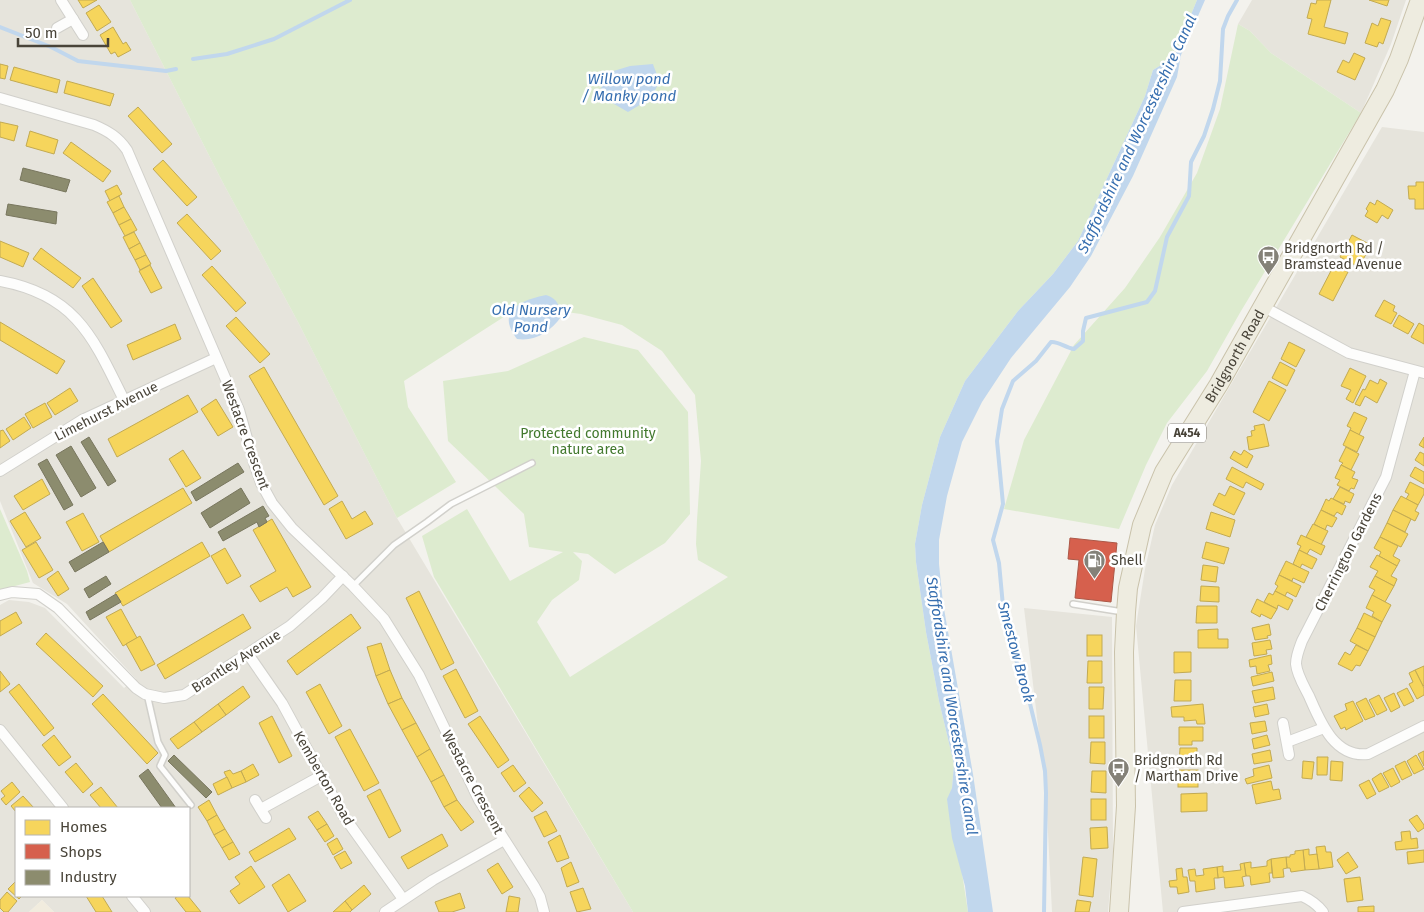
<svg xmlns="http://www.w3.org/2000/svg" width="1424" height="912" font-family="'Fira Sans',sans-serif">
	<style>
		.residential { fill: #e6e4dc; fill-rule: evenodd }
		.commercial { fill: #f1ecde }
		.green { fill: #ddebcf }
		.water { fill: #c1d7ed }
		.homes { fill: #f6d55c; stroke: #c2aa52 }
		.shops { fill: #d6604d; stroke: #ac5847 }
		.industry { fill: #8c8c6e; stroke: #78765e }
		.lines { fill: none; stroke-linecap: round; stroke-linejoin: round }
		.stream { stroke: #c1d7ed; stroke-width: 4 }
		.service-casing { stroke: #d1d0cb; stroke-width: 8 }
		.minor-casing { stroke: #d1d0cb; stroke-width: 12 }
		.trunk-casing { stroke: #c9c2aa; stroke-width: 20 }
		.service { stroke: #fdfdfc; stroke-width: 5 }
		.minor { stroke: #fdfdfc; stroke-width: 10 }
		.trunk { stroke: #eeece0; stroke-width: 18 }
		.labels { text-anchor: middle; stroke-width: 5; stroke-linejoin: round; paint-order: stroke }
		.shield { fill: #fff; stroke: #807c74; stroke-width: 1 }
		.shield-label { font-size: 12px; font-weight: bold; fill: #494439 }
		.poi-label { font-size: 14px; fill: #494439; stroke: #fff; text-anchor: start }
		.street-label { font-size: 14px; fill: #494439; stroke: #fff }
		.park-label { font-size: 14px; fill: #42792e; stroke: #fff }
		.water-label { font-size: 15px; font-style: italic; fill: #376fb0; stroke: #fff }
	</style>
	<rect width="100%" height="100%" fill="#f3f2ed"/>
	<g class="residential">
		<path d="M 0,0 L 130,0 L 222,181 L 298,322 L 397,518 L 633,912 L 54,912 L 42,900 L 29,912 L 0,912 L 0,605 L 9,600 L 29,602 L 45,608 L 124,688 L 136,679 L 67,604 L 33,583 L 0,501 ZM 16,808 L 189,808 L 189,896 L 16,896 Z"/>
		<polygon points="1252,0 1406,0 1391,44 1361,113 1271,53 1250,31 1238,24"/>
		<polygon points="1382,127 1424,132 1424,912 1163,912 1136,626 1145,569 1155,525 1172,485"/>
		<polygon points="1024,608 1112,617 1113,853 1108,912 1052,912 1046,793"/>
	</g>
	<polygon class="commercial" points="42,900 54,912 29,912"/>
	<g class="green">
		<polygon points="130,0 1197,0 1175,54 1166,62 1153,70 1145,96 1078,241 1053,274 1018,311 965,381 940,437 922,505 915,544 916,562 926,632 939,701 954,764 952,788 950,795 968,912 633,912 434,577 422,536 467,509 510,581 563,552 529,547 524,514 448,441 443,381 508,371 584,337 638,350 688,412 690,514 665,543 615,574 588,554 573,552 582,561 579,580 552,600 537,622 570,677 728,577 698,560 696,544 697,520 701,461 695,395 662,351 622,325 581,314 521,306 404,381 408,407 456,482 397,518 298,322 222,181"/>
		<polygon points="1238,24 1250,31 1271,53 1361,113 1241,311 1207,371 1167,423 1146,465 1119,529 1004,509 1024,440 1074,345 1125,288 1160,237 1197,173 1220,109"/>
		<polygon points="0,509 27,571 30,582 0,590"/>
	</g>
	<g class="water">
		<polygon points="1197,0 1205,0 1181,55 1177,77 1133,176 1091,256 1070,287 1011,358 982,402 962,442 947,496 939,540 939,564 943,603 973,774 993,912 968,912 965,886 952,838 947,799 952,788 954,764 939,701 926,632 916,562 915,544 922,505 940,437 965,381 1018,311 1053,274 1078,241 1145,96 1153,70 1166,62 1175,54"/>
		<path d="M 653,64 C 654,68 658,75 658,80 C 658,95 640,105 628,112 L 607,100 L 600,91 L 607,73 L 630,66 Z"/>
		<path d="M 546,295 C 558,299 559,305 561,317 C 551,331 535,342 517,339 C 495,311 521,300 546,295 Z"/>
	</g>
	<g class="homes">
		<polygon points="78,0 97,0 83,8"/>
		<polygon points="1317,0 1331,0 1324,27 1348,33 1345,44 1308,34 1312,19 1307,18 1311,3 1316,4"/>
		<polygon points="1369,0 1389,0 1387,6"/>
		<polygon points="99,5 111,22 97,31 86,13"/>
		<polygon points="1381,18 1391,21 1383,44 1379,42 1377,47 1365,43 1372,23 1378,26"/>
		<polygon points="113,27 123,44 126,42 131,50 118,57 115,52 111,54 100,35"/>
		<polygon points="1354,53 1365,58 1355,80 1337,72 1343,60 1349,63"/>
		<polygon points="0,64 8,66 5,79 0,78"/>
		<polygon points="14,67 60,80 57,93 10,80"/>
		<polygon points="67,81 114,94 110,106 64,93"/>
		<polygon points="138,107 172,144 162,153 128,116"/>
		<polygon points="0,122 18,126 14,141 0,137"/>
		<polygon points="30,131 58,140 54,154 26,146"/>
		<polygon points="71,142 111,171 103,182 63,153"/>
		<polygon points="163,160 197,197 187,206 153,169"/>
		<polygon points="1416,182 1424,182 1424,209 1415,209 1415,199 1409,199 1408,186 1416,186"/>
		<polygon points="117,185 122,194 110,201 105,191"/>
		<polygon points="119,196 124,207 113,213 107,202"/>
		<polygon points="1377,200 1393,210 1388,219 1382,215 1377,223 1365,216 1368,211 1366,209 1370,202 1375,205"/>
		<polygon points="124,207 131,219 119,225 113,213"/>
		<polygon points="187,214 221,251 211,260 177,223"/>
		<polygon points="131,219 137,230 125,236 119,225"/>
		<polygon points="134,232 140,243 129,249 123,237"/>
		<polygon points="1352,235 1371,245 1359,267 1340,257"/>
		<polygon points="0,241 29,253 23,267 0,257"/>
		<polygon points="140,243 146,255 135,260 129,249"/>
		<polygon points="41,248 81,278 73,288 33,259"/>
		<polygon points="146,255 151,264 140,270 135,260"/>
		<polygon points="150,265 162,288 151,293 139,271"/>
		<polygon points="1334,265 1348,272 1333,301 1319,294"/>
		<polygon points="212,266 246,303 236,312 202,275"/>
		<polygon points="93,278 122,321 111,328 82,286"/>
		<polygon points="1384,300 1395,306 1393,311 1397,313 1391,324 1375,316"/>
		<polygon points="1399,315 1414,324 1408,334 1393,326"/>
		<polygon points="236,317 270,354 260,363 226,326"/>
		<polygon points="0,322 65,361 57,374 0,340"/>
		<polygon points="1419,323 1424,326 1424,344 1411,337"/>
		<polygon points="175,324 181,339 133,360 127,345"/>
		<polygon points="1289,342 1305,350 1296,367 1281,359"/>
		<polygon points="1280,362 1295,370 1287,386 1272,378"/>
		<polygon points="264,367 338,496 324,505 249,376"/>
		<polygon points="1350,368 1366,376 1353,403 1346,399 1351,390 1341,386"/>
		<polygon points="1380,379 1387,383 1377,403 1365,396 1360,406 1355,404 1363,389 1365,390 1370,380 1378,384"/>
		<polygon points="1269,381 1286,390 1269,421 1253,412"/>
		<polygon points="70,388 78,401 55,415 47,403"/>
		<polygon points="188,395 198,412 117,457 108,439"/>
		<polygon points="216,399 233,427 218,436 201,409"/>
		<polygon points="45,403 52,417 33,428 25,414"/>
		<polygon points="1354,412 1367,418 1359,435 1350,430 1351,428 1347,426"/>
		<polygon points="24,417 31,428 13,440 6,429"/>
		<polygon points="1264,424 1269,446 1249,450 1247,437 1252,436 1251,431 1255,430 1254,426"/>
		<polygon points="3,430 10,441 0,448 0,431"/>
		<polygon points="1350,430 1364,437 1357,452 1343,445"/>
		<polygon points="1424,437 1424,448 1419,445"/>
		<polygon points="1346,447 1359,454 1351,470 1341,465 1343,463 1339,461"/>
		<polygon points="183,450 201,478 186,487 169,459"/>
		<polygon points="1244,450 1253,456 1247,468 1230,458 1234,451 1241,455"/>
		<polygon points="1420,452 1424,454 1424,466 1415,460"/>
		<polygon points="1341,465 1355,472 1352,478 1358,480 1354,489 1351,488 1349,491 1337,485 1340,480 1335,478"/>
		<polygon points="1232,467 1264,484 1261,490 1246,482 1243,488 1226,479"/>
		<polygon points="1415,467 1424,472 1424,484 1410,476"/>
		<polygon points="42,479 50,494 23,510 14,496"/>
		<polygon points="1410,482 1424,489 1424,494 1418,505 1406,499 1409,494 1405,492"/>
		<polygon points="1230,486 1245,493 1234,515 1213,505 1219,493 1225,496"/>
		<polygon points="1340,487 1354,494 1350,503 1345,501 1344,504 1333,499"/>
		<polygon points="183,488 192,503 109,552 100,536"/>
		<polygon points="1401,496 1418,505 1415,511 1419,513 1415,521 1393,510"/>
		<polygon points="1331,498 1346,506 1342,515 1337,512 1334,516 1321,510 1326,499 1329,501"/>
		<polygon points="342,501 352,519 365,511 373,524 346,539 329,509"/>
		<polygon points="1321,510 1337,518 1332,527 1327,525 1325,530 1314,524"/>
		<polygon points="1393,510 1411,519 1405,532 1387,523"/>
		<polygon points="25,512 41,538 26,547 10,521"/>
		<polygon points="1211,512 1235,520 1230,537 1206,529"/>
		<polygon points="83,513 99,542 82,551 66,522"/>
		<polygon points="272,519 311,587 293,597 287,587 260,602 250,586 276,571 253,530"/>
		<polygon points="1387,523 1408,534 1401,547 1380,537"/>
		<polygon points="1313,524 1328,531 1321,545 1306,537"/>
		<polygon points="1301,535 1325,546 1321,555 1310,549 1307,554 1299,550 1301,546 1297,544"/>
		<polygon points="1380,537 1398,546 1393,556 1400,560 1397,566 1379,556 1381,552 1374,548"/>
		<polygon points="36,542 53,570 39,578 22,550"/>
		<polygon points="202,542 210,556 123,606 115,593"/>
		<polygon points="1206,542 1229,548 1224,564 1202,558"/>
		<polygon points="225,548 241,576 227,584 211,556"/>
		<polygon points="1299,550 1317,559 1312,569 1302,564 1300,568 1293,564"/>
		<polygon points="1377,555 1397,566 1391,576 1397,579 1394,586 1375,576 1378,571 1370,567"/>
		<polygon points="1286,561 1309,572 1304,583 1293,578 1292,581 1279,575"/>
		<polygon points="1203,565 1218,567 1216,582 1201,580"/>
		<polygon points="58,571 69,589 58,596 47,579"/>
		<polygon points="1279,575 1301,586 1296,597 1287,592 1285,596 1275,591 1278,586 1275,584"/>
		<polygon points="1375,576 1394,586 1385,602 1372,595 1375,590 1369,587"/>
		<polygon points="1201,586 1219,587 1219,602 1200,601"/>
		<polygon points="419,591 454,663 441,670 406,598"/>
		<polygon points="1275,591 1293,600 1288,610 1278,605 1277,609 1264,602 1269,593 1273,595"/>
		<polygon points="1372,595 1391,605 1382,622 1372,616 1374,612 1366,608"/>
		<polygon points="1257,599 1277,609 1271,619 1261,614 1260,617 1251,612"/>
		<polygon points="1197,606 1217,606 1217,623 1196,623"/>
		<polygon points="121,609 137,638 123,646 106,617"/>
		<polygon points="16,612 22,623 0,636 0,621"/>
		<polygon points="1364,613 1382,622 1375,637 1357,628"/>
		<polygon points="243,614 251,628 165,679 157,665"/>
		<polygon points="351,614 361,628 297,675 287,661"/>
		<polygon points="1269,624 1271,635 1267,636 1268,638 1255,640 1252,628"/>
		<polygon points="1357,628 1375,637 1368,651 1350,641"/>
		<polygon points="1218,629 1218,639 1228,639 1228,648 1198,648 1198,630"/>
		<polygon points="46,633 103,686 93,697 36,644"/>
		<rect x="1087" y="635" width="15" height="21"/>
		<polygon points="140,636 155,664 141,671 126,644"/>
		<polygon points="1270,640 1272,649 1266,650 1267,654 1254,656 1252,643"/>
		<polygon points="381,643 390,670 376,676 367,647"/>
		<polygon points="1356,645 1368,651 1360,666 1356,665 1352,671 1338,664 1345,652 1350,655"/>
		<polygon points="1174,652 1191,652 1191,672 1174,673"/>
		<polygon points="1271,655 1272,664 1268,665 1270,671 1257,674 1256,666 1250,667 1249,660"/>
		<polygon points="1088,661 1102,661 1102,683 1087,683"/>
		<polygon points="1424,666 1424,685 1423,686 1415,670"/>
		<polygon points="456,669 478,711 465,718 443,676"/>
		<polygon points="390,670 402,698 388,704 376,676"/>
		<polygon points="1415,670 1424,688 1424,695 1417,699 1409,684 1413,682 1409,673"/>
		<polygon points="0,671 10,684 0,692"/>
		<polygon points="1272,672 1274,681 1253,686 1251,677"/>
		<polygon points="1175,680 1191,680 1191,701 1174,701"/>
		<polygon points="19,684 54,728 44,736 9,692"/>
		<polygon points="320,684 342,726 329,734 306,692"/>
		<polygon points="243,686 250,697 226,715 218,704"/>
		<polygon points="1089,687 1104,687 1103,709 1089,709"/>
		<polygon points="1273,687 1275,699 1255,703 1252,691"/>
		<polygon points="1407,688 1414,701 1404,706 1397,693"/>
		<polygon points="1394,693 1400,707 1391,712 1384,698"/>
		<polygon points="103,694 158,753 147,764 92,704"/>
		<polygon points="1379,695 1387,710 1377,715 1369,700"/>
		<polygon points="402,698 416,723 402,730 388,704"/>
		<polygon points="1366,698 1375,716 1365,720 1356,703"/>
		<polygon points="1353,701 1363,721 1346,730 1345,727 1341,729 1334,716 1347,710 1345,704"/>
		<polygon points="218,704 226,715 202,732 194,722"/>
		<polygon points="1203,704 1205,724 1197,724 1196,720 1184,721 1184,717 1172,717 1171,707"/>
		<polygon points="1267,704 1269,714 1255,717 1253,707"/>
		<polygon points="272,716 292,756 279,763 259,723"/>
		<polygon points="480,716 509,760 498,768 468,724"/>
		<rect x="1089" y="716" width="15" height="22"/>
		<polygon points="1265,721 1267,731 1252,734 1250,723"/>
		<polygon points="194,722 202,732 178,749 170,739"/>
		<polygon points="416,723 430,749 417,757 402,730"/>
		<polygon points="1179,727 1203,727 1203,741 1192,741 1192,745 1179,745"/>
		<polygon points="350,729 379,783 364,791 335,737"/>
		<polygon points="54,735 71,757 59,766 42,745"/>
		<polygon points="1267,735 1270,745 1254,749 1252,739"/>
		<polygon points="1091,742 1105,742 1105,764 1090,763"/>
		<polygon points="1180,748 1197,748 1197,765 1179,765"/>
		<polygon points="430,749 444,775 431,782 417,757"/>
		<polygon points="1270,750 1272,761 1254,764 1252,754"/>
		<polygon points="1424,751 1424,766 1418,754"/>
		<polygon points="1416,755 1424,769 1414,774 1407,761"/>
		<polygon points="1317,757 1328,757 1327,775 1317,775"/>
		<polygon points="1303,761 1314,762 1312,779 1302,778"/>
		<polygon points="1331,761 1343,762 1342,781 1330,780"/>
		<polygon points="1405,761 1412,775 1402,780 1395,766"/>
		<polygon points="76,763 93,784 83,793 65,772"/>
		<polygon points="253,764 259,775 246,782 241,771"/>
		<polygon points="513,765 526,783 514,792 501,773"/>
		<polygon points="1269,765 1272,778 1247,784 1245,779 1254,776 1253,769"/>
		<polygon points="1393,768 1400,782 1391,787 1383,773"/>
		<polygon points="230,770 233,774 241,771 246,782 232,788 224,772"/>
		<rect x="1178" y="770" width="20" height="17"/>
		<polygon points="1092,771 1106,771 1106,793 1091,792"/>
		<polygon points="1381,773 1389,787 1379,792 1372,779"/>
		<polygon points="444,775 457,800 444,807 431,782"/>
		<polygon points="227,777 232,788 218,795 213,784"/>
		<polygon points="1369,780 1376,794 1367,799 1359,785"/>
		<polygon points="1271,781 1273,790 1279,789 1281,799 1256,804 1252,785"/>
		<polygon points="12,782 20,792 6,805 1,799 5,796 1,791"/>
		<polygon points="101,787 118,808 101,808 90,795"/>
		<polygon points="529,787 543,803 532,812 519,796"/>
		<polygon points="380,789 401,831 389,838 367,796"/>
		<polygon points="1207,793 1207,811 1181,812 1181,794"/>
		<polygon points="23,796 34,808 16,808 16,812 11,806"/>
		<rect x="1091" y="799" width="15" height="21"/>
		<polygon points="209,800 217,815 207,821 198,807"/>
		<polygon points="457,800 474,822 461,831 444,807"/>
		<polygon points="318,811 327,824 317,830 308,817"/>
		<polygon points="546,811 557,831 544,837 534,817"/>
		<polygon points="217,815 225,829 214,835 207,821"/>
		<polygon points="1417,815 1424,825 1424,828 1418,832 1409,820"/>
		<polygon points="327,824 334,836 325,842 317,830"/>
		<polygon points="1107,827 1108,848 1091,849 1090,828"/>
		<polygon points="289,828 296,839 255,862 249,852"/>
		<polygon points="225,829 233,842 222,848 214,835"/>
		<polygon points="1410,831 1411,839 1417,838 1418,848 1396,850 1395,842 1402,841 1401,832"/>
		<polygon points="442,834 448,846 408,869 401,857"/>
		<polygon points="560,835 569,858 557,862 548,842"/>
		<polygon points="337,838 343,849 333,855 327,844"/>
		<polygon points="233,842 240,854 229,860 222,848"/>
		<polygon points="1325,846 1326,852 1331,852 1333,867 1319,869 1316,847"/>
		<polygon points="1309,849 1309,855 1317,854 1319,869 1305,870 1303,850"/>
		<polygon points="1303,850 1305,870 1291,872 1290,868 1287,868 1286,857 1290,857 1290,855 1295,854 1295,851"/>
		<polygon points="1424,850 1424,862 1408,864 1407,852"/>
		<polygon points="345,851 352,863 341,869 334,857"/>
		<polygon points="1348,852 1358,867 1346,874 1337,860"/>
		<polygon points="1083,857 1097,859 1093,897 1079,895"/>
		<polygon points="1286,857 1287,868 1283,869 1284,877 1273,878 1271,859"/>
		<polygon points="1271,859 1272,873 1269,873 1270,882 1251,885 1250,876 1246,876 1244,863 1251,862 1251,868 1267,866 1267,861"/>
		<polygon points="571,862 579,882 567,887 561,868"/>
		<polygon points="498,863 513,887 502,894 487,870"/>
		<polygon points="1244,863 1246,876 1242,877 1244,886 1225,888 1224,877 1218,878 1217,867 1223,866 1223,872 1241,870 1240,864"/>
		<polygon points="251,866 265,887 239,904 230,891 240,884 235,877"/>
		<polygon points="1217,867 1218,878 1214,878 1215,889 1196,892 1195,881 1190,881 1188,870 1195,869 1196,876 1204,875 1203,869"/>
		<polygon points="1182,868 1183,877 1187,877 1189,892 1178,894 1177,887 1170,887 1169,881 1177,880 1176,869"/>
		<polygon points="289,874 306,901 288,912 272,885"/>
		<polygon points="1360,877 1363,900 1347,902 1344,879"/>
		<polygon points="16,881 16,896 22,896 19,899 8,889"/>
		<polygon points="364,885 371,894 352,910 345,901"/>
		<polygon points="583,888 591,909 577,912 570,892"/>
		<polygon points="7,892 17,901 8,912 4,912 0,908 0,900"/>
		<polygon points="460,893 465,908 452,912 439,912 435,902"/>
		<polygon points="86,896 102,896 112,912 96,912"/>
		<polygon points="178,896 188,896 201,912 186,912 175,898"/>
		<polygon points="509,896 520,898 518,912 506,912"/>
		<polygon points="1077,900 1091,902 1089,912 1075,912"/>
		<polygon points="345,901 352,910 350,912 333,912"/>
		<polygon points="1374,906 1374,912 1358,912 1358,907"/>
	</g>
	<polygon class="shops" points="1070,538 1117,543 1111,602 1075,598 1079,560 1068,559"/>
	<g class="industry">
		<polygon points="23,168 70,180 66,192 20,180"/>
		<polygon points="8,204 57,212 56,224 6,215"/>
		<polygon points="89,437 116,481 108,486 81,442"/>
		<polygon points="71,446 96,488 81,497 56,455"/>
		<polygon points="47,459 73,505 64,510 38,464"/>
		<polygon points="238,463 244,472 196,501 191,492"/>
		<polygon points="241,488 250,503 210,528 201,513"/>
		<polygon points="263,506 269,516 265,518 267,522 259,527 257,522 223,541 218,532"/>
		<polygon points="103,542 109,552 75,572 69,562"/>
		<polygon points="106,576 111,584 89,598 84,589"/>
		<polygon points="116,594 121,602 90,620 86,612"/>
		<polygon points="174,755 212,792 206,798 168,761"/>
		<polygon points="148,769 176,808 162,808 139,776"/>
	</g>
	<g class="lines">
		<g class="stream">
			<polyline points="0,27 51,47 78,61 166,71 176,69"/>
			<polyline points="193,59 227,54 274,39 350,0"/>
			<path d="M 1044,912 L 1046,793 L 1045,771 L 1040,745 L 1025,683 L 1016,660 L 1004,617 L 999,563 L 993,540 L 1003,504 L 997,441 L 1002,409 L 1013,381 L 1036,361 L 1051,342 C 1058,341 1066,348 1074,349 L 1083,341 L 1083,331 L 1086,318 L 1147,302 L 1155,291 L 1167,237 L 1189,196 L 1191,162 L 1204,136 L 1213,109 L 1220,81 L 1223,29 L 1228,16 L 1237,0"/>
		</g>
		<defs>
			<g id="service">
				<polyline points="353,586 394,545 427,522 451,504 532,463"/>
				<polyline points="1073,604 1123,612"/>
				<polyline points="147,694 158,742 165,755 160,766 191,805"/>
			</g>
			<g id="minor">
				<polyline points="61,0 83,35"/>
				<polyline points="57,28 73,19"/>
				<path d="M 0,98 L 94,125 C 108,131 118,137 127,150 L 239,410 L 254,463 L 261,483 L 272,503 L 292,528 L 353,586 L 384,619 L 419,675 L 479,800 L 534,886 L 540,897 L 544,912"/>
				<path d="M 0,281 C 76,295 93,337 124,400"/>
				<polyline points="1262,306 1349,353 1424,373"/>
				<path d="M 1415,371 L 1386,477 L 1302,641 C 1299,649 1296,656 1296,664 C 1297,675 1304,686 1309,696 C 1320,721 1334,758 1368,754 L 1424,726"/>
				<polyline points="0,471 82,420 216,358"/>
				<polyline points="0,595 12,592 38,594 58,608 136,688 145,694 164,698 184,695 290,626 322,598 343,576"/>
				<polyline points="248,654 282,703 343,815 403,899"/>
				<polyline points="1283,723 1289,755"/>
				<polyline points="0,730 63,808"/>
				<polyline points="1287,742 1324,728"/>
				<polyline points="255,800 266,818"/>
				<polyline points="261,809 321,776"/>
				<polyline points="132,896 145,912"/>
				<polyline points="385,912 433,880 504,840"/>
				<path d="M 1183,912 L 1302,896 C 1311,900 1317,904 1323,912"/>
			</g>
			<g id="trunk">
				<path id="s1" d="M 1119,912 L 1126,806 L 1124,652 L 1126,612 L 1128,588 L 1142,525 L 1164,472 L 1219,384 L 1385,90 L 1399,59 L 1420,0"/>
			</g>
		</defs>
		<use href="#service" class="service-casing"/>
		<use href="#minor" class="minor-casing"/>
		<use href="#trunk" class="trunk-casing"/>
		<use href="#service" class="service"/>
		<use href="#minor" class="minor"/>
		<use href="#trunk" class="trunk"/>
	</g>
	<defs>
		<symbol id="bus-pin" viewBox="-11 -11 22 30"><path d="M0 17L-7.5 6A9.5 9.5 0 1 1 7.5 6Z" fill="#848178" stroke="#fff"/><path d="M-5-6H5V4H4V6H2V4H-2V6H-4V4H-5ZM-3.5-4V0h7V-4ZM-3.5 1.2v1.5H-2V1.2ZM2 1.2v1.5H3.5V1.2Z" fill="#fff"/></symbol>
		<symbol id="fuel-pin" viewBox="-11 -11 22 30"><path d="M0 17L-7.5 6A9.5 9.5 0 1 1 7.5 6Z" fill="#848178" stroke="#fff"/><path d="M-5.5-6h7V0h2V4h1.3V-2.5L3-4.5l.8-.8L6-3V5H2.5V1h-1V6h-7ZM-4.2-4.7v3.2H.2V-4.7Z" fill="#fff"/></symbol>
	</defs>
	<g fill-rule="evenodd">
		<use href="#bus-pin" x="1256" y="244" width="25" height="34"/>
		<use href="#fuel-pin" x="1082" y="548" width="25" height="34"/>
		<use href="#bus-pin" x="1106" y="756" width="25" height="34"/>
	</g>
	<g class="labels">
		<rect class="shield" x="1168" y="423.5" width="38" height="19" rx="4"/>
		<g class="shield-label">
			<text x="1187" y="437">A454</text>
		</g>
		<g class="poi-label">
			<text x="1284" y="253">Bridgnorth Rd /<tspan x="1284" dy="16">Bramstead Avenue</tspan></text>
			<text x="1111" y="565">Shell</text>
			<text x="1134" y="765">Bridgnorth Rd<tspan x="1134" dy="16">/ Martham Drive</tspan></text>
		</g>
		<g class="street-label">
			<text dy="5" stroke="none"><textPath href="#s1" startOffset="582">Bridgnorth Road</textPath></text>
			<text transform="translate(106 411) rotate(-27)" y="5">Limehurst Avenue</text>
			<text transform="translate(246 435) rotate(70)" y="5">Westacre Crescent</text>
			<text transform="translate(1348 552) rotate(-63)" y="5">Cherrington Gardens</text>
			<text transform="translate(236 661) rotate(-33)" y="5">Brantley Avenue</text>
			<text transform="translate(324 778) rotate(60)" y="5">Kemberton Road</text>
			<text transform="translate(473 782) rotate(62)" y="5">Westacre Crescent</text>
		</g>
		<g class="park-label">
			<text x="588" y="438">Protected community<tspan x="588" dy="16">nature area</tspan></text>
		</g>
		<g class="water-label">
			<text x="629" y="84">Willow pond<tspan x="629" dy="17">/ Manky pond</tspan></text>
			<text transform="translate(1137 134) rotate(-65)" y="5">Staffordshire and Worcestershire Canal</text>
			<text x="531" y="315">Old Nursery<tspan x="531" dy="17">Pond</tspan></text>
			<text transform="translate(1016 652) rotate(75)" y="5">Smestow Brook</text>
			<text transform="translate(952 706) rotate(81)" y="5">Staffordshire and Worcestershire Canal</text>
		</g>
	</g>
	<rect x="15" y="807" width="175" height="90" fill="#ffffff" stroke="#b6b4b0"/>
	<rect x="25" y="820" width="25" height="15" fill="#f6d55c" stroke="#b6b4b0"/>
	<text x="60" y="832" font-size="15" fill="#494439">Homes</text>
	<rect x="25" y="844" width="25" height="15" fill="#d6604d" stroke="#b6b4b0"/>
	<text x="60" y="857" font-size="15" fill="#494439">Shops</text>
	<rect x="25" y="870" width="25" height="15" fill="#8c8c6e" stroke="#b6b4b0"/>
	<text x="60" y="882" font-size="15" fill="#494439">Industry</text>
	<path d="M18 38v8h90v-8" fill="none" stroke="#494439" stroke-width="2.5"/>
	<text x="25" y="38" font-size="15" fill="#494439" stroke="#ffffff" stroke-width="4" paint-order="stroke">50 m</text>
</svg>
